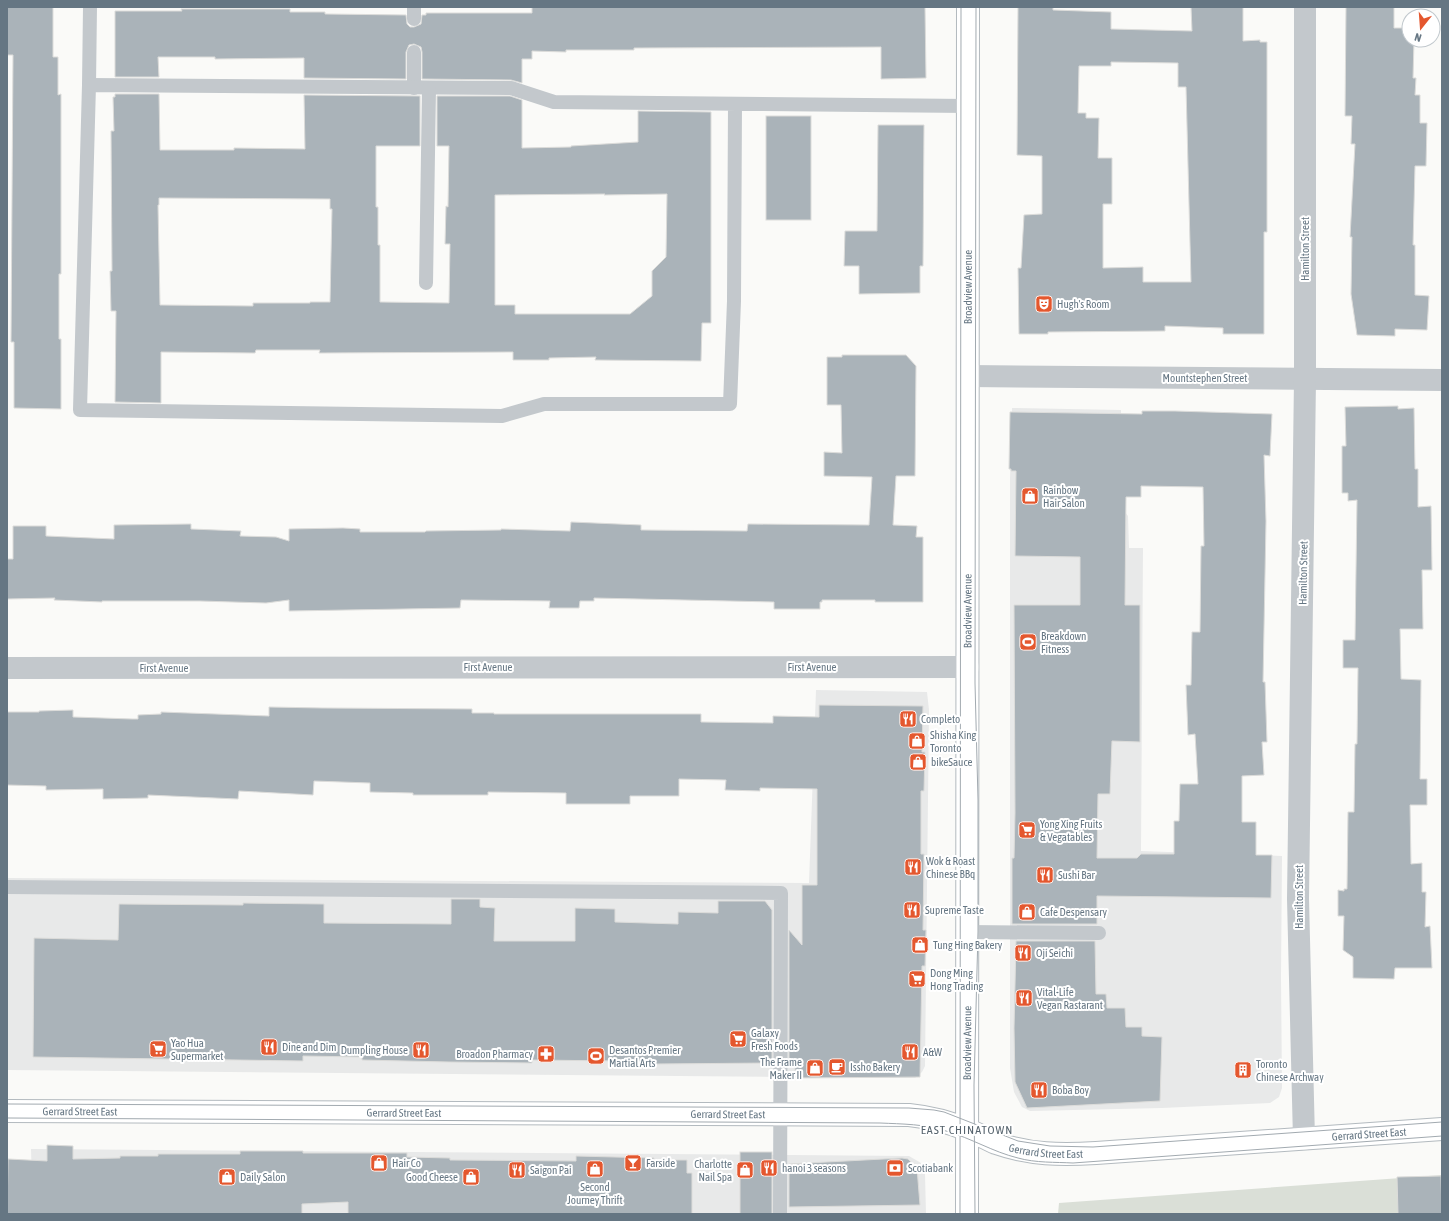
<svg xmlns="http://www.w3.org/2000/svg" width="1449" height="1221" font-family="'Asap Condensed',sans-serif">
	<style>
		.built { fill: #e8e9e9 }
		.green { fill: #dadfd7 }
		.building { fill: #aab3b9; stroke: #dcdcda; fill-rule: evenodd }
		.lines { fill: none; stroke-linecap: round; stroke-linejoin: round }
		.secondary-casing { stroke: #b3babf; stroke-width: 24 }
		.service { stroke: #c3c8cc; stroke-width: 14 }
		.minor { stroke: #c3c8cc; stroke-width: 22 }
		.secondary { stroke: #fff; stroke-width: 22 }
		.tram { stroke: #a2aab0; stroke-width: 1 }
		.labels { text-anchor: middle; stroke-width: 4; stroke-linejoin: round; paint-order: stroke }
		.street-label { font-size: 11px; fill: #657683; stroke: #fff }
		.poi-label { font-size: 11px; fill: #657683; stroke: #fff; text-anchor: start }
		.neighbourhood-label { font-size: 12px; letter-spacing: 1px; fill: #57646e; stroke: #fff }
	</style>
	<rect width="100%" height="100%" fill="#fafaf8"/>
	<g class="built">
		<polygon points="1012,408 1121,410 1121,507 1128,516 1129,548 1143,548 1141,851 1282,856 1281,977 1282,1088 1279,1097 1270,1103 1162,1108 1030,1111 1022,1107 1014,1092 1010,1068 1010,479"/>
		<polygon points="816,690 927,692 929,710 925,1066 922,1072 915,1078 7,1070 7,878 809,883"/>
		<polygon points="31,1149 909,1156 921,1163 925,1174 926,1214 33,1214"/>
	</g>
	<polygon class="green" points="1442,1175 1442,1214 1058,1214 1059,1203"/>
	<g class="building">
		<polygon points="7,7 53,7 53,57 58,57 58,95 61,94 61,274 59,274 59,339 61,339 61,409 14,408 14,342 11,342 13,55 7,55"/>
		<polygon points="532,7 925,7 926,78 881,79 881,47 634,48 634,50 566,50 566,52 532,51 532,59 522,59 522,83 511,80 422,79 422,52 421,47 414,44 409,45 406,52 406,79 304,78 304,58 215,59 215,57 158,57 159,77 115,77 115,11 182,11 181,9 290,9 290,12 325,12 325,14 406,15 407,24 410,27 414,27 421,24 422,15 426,15 426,13 532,13"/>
		<path d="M 1018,7 L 1053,7 L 1053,10 L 1111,12 L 1111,29 L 1192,31 L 1191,7 L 1243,7 L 1243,41 L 1260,40 L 1260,42 L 1267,42 L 1267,232 L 1264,232 L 1264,334 L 1223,334 L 1223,328 L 1165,326 L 1165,331 L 1048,332 L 1048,334 L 1019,334 L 1018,268 L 1021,268 L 1024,215 L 1042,214 L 1042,156 L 1017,155 ZM 1111,62 L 1178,63 L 1178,87 L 1186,87 L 1191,282 L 1143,282 L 1143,267 L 1103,268 L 1103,204 L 1112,204 L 1112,158 L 1098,158 L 1099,118 L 1086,118 L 1086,113 L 1078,113 L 1079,66 L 1111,66 Z"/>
		<polygon points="1346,7 1394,7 1394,28 1409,28 1409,40 1414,40 1413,78 1416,78 1415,95 1420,95 1420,123 1427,123 1426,166 1415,166 1413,245 1415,245 1415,295 1429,296 1427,330 1395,329 1395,336 1357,335 1351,294 1352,237 1350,237 1355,144 1351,144 1352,116 1345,116"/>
		<path d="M 115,94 L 159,94 L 160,150 L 234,150 L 234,148 L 305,149 L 304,95 L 420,96 L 420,146 L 376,146 L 376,207 L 378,207 L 378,245 L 380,245 L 380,302 L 449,303 L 450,244 L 445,244 L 446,206 L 448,207 L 449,146 L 437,146 L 437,96 L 510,96 L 522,100 L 522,148 L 571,147 L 571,146 L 638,142 L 638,111 L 711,112 L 711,323 L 702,323 L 701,361 L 595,360 L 596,357 L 549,358 L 549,360 L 513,360 L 513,352 L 319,353 L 320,350 L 256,350 L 255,353 L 161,352 L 161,403 L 115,402 L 116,311 L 111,311 L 110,271 L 112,271 L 111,131 L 114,131 L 113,97 L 115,97 ZM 605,194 L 604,195 L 667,194 L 666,257 L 652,271 L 652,296 L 630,314 L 515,314 L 515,305 L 495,305 L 495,195 ZM 159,198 L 330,199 L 330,209 L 332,209 L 330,302 L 310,302 L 310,303 L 253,303 L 253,306 L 160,305 L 158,205 L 159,205 Z"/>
		<rect x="766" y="116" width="45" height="104"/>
		<polygon points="878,125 924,125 923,266 920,266 920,293 859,294 859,266 844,266 845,231 877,231"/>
		<polygon points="842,355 906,355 916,366 915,476 896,476 893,525 917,526 916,537 923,537 923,602 875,602 875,600 822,600 822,602 820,602 820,609 774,609 774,602 594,598 594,601 580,601 579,608 549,608 550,601 461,600 460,608 289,611 289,600 266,603 200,601 102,601 102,602 54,600 55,598 7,599 7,559 13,559 13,526 46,526 46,536 114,539 114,525 191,524 191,529 241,531 240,536 276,537 289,541 289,529 343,528 360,529 360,532 425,532 426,531 501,530 501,529 570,531 571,522 641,525 641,530 747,531 748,524 869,525 872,477 824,476 824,452 842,453 841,405 827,405 827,357 842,357"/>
		<polygon points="1398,406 1398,409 1414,408 1415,469 1418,469 1418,507 1431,506 1432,570 1422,570 1423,629 1400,629 1401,679 1421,680 1420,779 1427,779 1427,805 1410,805 1411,864 1422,863 1422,892 1426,892 1425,927 1430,926 1432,968 1395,968 1394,979 1353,978 1353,957 1343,950 1344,916 1338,916 1338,890 1344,891 1344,889 1347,889 1348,812 1354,812 1355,744 1357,744 1358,668 1343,668 1343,640 1355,640 1357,500 1348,501 1348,493 1342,493 1342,446 1346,446 1345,407"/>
		<path d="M 1142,411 L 1175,411 L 1272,414 L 1270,456 L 1264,455 L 1266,521 L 1263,682 L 1265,682 L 1267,742 L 1262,742 L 1264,775 L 1242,776 L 1242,822 L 1256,822 L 1256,855 L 1272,855 L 1271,898 L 1097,896 L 1097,924 L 1012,924 L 1012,858 L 1014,858 L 1015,813 L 1014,605 L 1080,605 L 1080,557 L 1015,556 L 1016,471 L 1011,471 L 1011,469 L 1009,469 L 1010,412 L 1142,414 ZM 1141,486 L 1203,487 L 1204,546 L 1201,546 L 1200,632 L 1192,632 L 1191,685 L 1186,685 L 1188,735 L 1195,734 L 1198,784 L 1180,784 L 1179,821 L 1174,821 L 1174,854 L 1141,854 L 1137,858 L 1097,858 L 1098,794 L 1110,794 L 1112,741 L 1140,742 L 1140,605 L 1125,605 L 1126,497 L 1141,497 Z"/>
		<polygon points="819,705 923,706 922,752 925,752 924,791 921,791 921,854 924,854 923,930 926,930 925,966 922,966 920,1077 795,1078 795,1063 789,1063 789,930 802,945 802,885 817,885 817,789 760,788 760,791 725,790 726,780 679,779 679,796 630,796 630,804 566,804 566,793 488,792 488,795 413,795 413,793 370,792 370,783 314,781 313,795 239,791 238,799 148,795 148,798 103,799 103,789 46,790 46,786 7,785 7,712 39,712 39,711 73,710 73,717 132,719 138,719 138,715 161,714 161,712 269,716 269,707 322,708 472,709 472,713 494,713 494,714 701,714 701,722 773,723 773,716 819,717"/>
		<polygon points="451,899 480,899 480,907 495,908 494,941 575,941 575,908 615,909 615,922 678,924 678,912 718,913 718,901 765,901 772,910 772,1063 655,1064 620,1063 620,1061 532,1060 532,1063 449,1062 362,1060 362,1057 303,1056 303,1061 33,1057 34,938 118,940 119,904 243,905 243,903 324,904 324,923 451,924"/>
		<polygon points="1016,941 1095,941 1096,994 1106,994 1107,1008 1125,1008 1126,1027 1142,1027 1142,1036 1162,1037 1160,1101 1027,1108 1015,1082 1014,1028"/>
		<polygon points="47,1145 73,1146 73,1159 120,1158 120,1156 158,1156 158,1154 240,1154 240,1151 303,1151 303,1153 407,1153 407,1157 450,1158 450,1160 576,1161 576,1156 654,1158 654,1160 687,1160 687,1173 692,1173 692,1214 348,1214 348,1202 302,1204 302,1214 7,1214 8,1159 47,1161"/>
		<rect x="740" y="1152" width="32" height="62"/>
		<polygon points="902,1158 908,1159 917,1168 920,1205 789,1207 789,1164"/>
		<polygon points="1441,1176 1442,1214 1398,1214 1397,1177"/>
	</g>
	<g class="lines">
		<defs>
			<g id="secondary">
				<path id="s1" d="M 7,1111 L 909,1115 C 929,1117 949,1122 968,1130 C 978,1134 987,1139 996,1143 C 1030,1155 1061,1155 1096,1153 L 1442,1129"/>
				<path id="s2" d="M 967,1214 L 968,7"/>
			</g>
		</defs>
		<use href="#secondary" class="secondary-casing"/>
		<g class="service">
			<polyline points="414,7 414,19"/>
			<polyline points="414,52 414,88"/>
			<polyline points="89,85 90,7"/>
			<polyline points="735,104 734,301 730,404 544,404 502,416 80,410 89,85 511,88 554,102 968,106"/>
			<polyline points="426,283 429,89"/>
			<polyline points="7,887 781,893 780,1214"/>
			<polyline points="968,932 1099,933"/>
		</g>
		<g class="minor">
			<polyline points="969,376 1442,380"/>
			<polyline points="7,668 968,667"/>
			<polyline points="1304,1139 1298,899 1305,379 1305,7"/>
		</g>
		<use href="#secondary" class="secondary"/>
		<g class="tram">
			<polyline points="7,1104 909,1108 934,1110 944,1112 1018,1141 1050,1146 1093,1147 1442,1122"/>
			<path d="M 7,1118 L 880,1123 C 902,1124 925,1124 946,1131 C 971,1138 993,1152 1018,1158 C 1036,1163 1055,1162 1073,1163 L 1442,1136"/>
			<polyline points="960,1214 961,7"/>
			<polyline points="975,1214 974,1085 978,932 978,800 975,683 976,7"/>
		</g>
	</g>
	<defs>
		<symbol id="theatre-square" viewBox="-11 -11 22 22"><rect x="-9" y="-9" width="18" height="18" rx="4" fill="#e4572e" stroke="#fff"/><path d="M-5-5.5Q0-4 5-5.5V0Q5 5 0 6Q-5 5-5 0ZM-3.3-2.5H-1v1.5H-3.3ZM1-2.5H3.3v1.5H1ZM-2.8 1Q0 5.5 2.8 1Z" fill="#fff"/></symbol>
		<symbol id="shop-square" viewBox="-11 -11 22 22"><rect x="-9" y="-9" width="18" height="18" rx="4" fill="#e4572e" stroke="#fff"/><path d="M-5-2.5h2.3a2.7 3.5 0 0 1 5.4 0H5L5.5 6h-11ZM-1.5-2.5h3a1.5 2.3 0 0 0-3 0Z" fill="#fff"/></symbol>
		<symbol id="stadium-square" viewBox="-11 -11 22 22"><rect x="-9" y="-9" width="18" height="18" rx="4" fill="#e4572e" stroke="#fff"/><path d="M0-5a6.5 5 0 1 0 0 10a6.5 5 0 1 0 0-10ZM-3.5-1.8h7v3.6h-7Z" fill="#fff"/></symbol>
		<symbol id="restaurant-square" viewBox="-11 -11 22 22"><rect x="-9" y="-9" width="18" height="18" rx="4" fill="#e4572e" stroke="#fff"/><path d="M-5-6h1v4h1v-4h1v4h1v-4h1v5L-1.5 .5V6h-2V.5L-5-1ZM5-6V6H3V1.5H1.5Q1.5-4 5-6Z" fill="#fff"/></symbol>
		<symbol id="supermarket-square" viewBox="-11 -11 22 22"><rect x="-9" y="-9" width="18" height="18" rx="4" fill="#e4572e" stroke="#fff"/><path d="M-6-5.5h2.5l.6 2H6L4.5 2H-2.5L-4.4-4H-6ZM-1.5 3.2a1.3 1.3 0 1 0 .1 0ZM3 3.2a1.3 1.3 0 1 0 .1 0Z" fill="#fff"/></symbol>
		<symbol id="pharmacy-square" viewBox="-11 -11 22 22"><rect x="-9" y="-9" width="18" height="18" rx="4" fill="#e4572e" stroke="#fff"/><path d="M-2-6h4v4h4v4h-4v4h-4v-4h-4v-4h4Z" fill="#fff"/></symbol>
		<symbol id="cafe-square" viewBox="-11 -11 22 22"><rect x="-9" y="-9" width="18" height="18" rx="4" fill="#e4572e" stroke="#fff"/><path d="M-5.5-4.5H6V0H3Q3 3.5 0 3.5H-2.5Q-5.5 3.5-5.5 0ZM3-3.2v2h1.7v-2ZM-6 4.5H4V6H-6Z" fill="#fff"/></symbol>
		<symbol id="building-square" viewBox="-11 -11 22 22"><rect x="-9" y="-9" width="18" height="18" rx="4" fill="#e4572e" stroke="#fff"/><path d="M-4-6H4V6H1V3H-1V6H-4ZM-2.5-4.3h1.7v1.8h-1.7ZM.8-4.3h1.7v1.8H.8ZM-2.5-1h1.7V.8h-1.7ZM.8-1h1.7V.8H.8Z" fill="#fff"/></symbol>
		<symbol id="bar-square" viewBox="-11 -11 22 22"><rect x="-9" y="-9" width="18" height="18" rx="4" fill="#e4572e" stroke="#fff"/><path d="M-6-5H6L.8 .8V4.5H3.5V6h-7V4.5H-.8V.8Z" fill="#fff"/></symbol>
		<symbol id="bank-square" viewBox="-11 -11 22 22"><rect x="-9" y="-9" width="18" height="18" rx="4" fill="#e4572e" stroke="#fff"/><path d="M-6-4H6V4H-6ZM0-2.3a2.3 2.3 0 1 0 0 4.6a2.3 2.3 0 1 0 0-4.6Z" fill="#fff"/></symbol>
	</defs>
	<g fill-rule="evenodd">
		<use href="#theatre-square" x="1034" y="294" width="20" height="20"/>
		<use href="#shop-square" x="1020" y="486" width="20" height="20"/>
		<use href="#stadium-square" x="1018" y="632" width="20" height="20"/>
		<use href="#restaurant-square" x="898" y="709" width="20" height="20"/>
		<use href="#shop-square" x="907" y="731" width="20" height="20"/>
		<use href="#shop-square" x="908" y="752" width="20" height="20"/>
		<use href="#supermarket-square" x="1017" y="820" width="20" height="20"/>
		<use href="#restaurant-square" x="903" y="857" width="20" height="20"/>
		<use href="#restaurant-square" x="1035" y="865" width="20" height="20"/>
		<use href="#restaurant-square" x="902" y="900" width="20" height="20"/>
		<use href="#shop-square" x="1017" y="902" width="20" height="20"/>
		<use href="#shop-square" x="910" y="935" width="20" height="20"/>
		<use href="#restaurant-square" x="1013" y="943" width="20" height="20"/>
		<use href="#supermarket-square" x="907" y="969" width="20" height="20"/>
		<use href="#restaurant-square" x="1014" y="988" width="20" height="20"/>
		<use href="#supermarket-square" x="728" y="1029" width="20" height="20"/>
		<use href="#restaurant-square" x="259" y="1037" width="20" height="20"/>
		<use href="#supermarket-square" x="148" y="1039" width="20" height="20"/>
		<use href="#restaurant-square" x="411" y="1040" width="20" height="20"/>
		<use href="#restaurant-square" x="900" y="1042" width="20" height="20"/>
		<use href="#pharmacy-square" x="536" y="1044" width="20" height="20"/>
		<use href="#stadium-square" x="586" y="1046" width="20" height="20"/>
		<use href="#cafe-square" x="827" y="1057" width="20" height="20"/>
		<use href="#shop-square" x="805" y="1058" width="20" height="20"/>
		<use href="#building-square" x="1233" y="1060" width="20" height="20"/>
		<use href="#restaurant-square" x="1029" y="1080" width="20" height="20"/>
		<use href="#shop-square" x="369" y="1153" width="20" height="20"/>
		<use href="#bar-square" x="623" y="1153" width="20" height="20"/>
		<use href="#restaurant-square" x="759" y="1158" width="20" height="20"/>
		<use href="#bank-square" x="885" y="1158" width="20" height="20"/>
		<use href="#shop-square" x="585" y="1159" width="20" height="20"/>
		<use href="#restaurant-square" x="507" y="1160" width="20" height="20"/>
		<use href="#shop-square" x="735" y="1160" width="20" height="20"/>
		<use href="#shop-square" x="217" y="1167" width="20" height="20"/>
		<use href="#shop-square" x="461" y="1167" width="20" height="20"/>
	</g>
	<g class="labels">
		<g class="street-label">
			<text transform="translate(1305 249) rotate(-90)" y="4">Hamilton Street</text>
			<text dy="4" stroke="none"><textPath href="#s2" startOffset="927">Broadview Avenue</textPath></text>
			<text x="1205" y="382">Mountstephen Street</text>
			<text transform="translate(1303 573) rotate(-89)" y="4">Hamilton Street</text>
			<text dy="4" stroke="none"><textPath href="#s2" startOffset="603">Broadview Avenue</textPath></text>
			<text x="488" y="671">First Avenue</text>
			<text x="812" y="671">First Avenue</text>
			<text x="164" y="672">First Avenue</text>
			<text transform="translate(1299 897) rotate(-90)" y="4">Hamilton Street</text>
			<text dy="4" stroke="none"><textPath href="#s2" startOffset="171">Broadview Avenue</textPath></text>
			<text dy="4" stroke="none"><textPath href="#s1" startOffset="73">Gerrard Street East</textPath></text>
			<text dy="4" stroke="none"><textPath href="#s1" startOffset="397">Gerrard Street East</textPath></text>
			<text dy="4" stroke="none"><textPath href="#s1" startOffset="721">Gerrard Street East</textPath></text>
			<text dy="4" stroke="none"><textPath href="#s1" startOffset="1369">Gerrard Street East</textPath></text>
			<text dy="4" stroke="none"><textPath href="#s1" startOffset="1045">Gerrard Street East</textPath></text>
		</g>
		<g class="poi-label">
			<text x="1057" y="308">Hugh's Room</text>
			<text x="1043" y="494">Rainbow<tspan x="1043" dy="13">Hair Salon</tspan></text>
			<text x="1041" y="640">Breakdown<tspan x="1041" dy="13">Fitness</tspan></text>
			<text x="921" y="723">Completo</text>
			<text x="930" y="739">Shisha King<tspan x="930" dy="13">Toronto</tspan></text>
			<text x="931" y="766">bikeSauce</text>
			<text x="1040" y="828">Yong Xing Fruits<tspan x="1040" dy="13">&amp; Vegatables</tspan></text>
			<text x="926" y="865">Wok &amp; Roast<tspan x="926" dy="13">Chinese BBq</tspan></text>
			<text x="1058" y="879">Sushi Bar</text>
			<text x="925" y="914">Supreme Taste</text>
			<text x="1040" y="916">Cafe Despensary</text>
			<text x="933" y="949">Tung Hing Bakery</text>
			<text x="1036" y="957">Oji Seichi</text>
			<text x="930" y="977">Dong Ming<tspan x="930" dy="13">Hong Trading</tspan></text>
			<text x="1037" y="996">Vital-Life<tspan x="1037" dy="13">Vegan Rastarant</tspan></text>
			<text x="751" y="1037">Galaxy<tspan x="751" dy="13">Fresh Foods</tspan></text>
			<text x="171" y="1047">Yao Hua<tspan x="171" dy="13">Supermarket</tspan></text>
			<text x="282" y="1051">Dine and Dim</text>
			<text x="408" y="1054" text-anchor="end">Dumpling House</text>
			<text x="609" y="1054">Desantos Premier<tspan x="609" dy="13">Martial Arts</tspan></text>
			<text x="923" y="1056">A&amp;W</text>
			<text x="533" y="1058" text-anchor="end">Broadon Pharmacy</text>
			<text x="802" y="1066" text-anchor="end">The Frame<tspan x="802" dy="13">Maker II</tspan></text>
			<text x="1256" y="1068">Toronto<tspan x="1256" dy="13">Chinese Archway</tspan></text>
			<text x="850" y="1071">Issho Bakery</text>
			<text x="1052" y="1094">Boba Boy</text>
			<text x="392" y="1167">Hair Co</text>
			<text x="646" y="1167">Farside</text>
			<text x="732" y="1168" text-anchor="end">Charlotte<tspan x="732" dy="13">Nail Spa</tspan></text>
			<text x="782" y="1172">hanoi 3 seasons</text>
			<text x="908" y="1172">Scotiabank</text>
			<text x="530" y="1174">Saigon Pai</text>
			<text x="240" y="1181">Daily Salon</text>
			<text x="458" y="1181" text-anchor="end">Good Cheese</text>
			<text x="595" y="1191" text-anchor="middle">Second<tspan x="595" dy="13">Journey Thrift</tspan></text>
		</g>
		<g class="neighbourhood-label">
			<text x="967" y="1134">EAST CHINATOWN</text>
		</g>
	</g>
	<rect width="1449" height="1221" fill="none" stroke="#657683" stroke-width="16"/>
	<g transform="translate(1421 28) rotate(197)"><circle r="19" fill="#ffffff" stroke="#c1c8cd"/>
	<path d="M0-3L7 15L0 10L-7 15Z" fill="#e4572e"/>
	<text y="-6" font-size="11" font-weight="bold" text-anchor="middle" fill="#657683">N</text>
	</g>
</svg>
